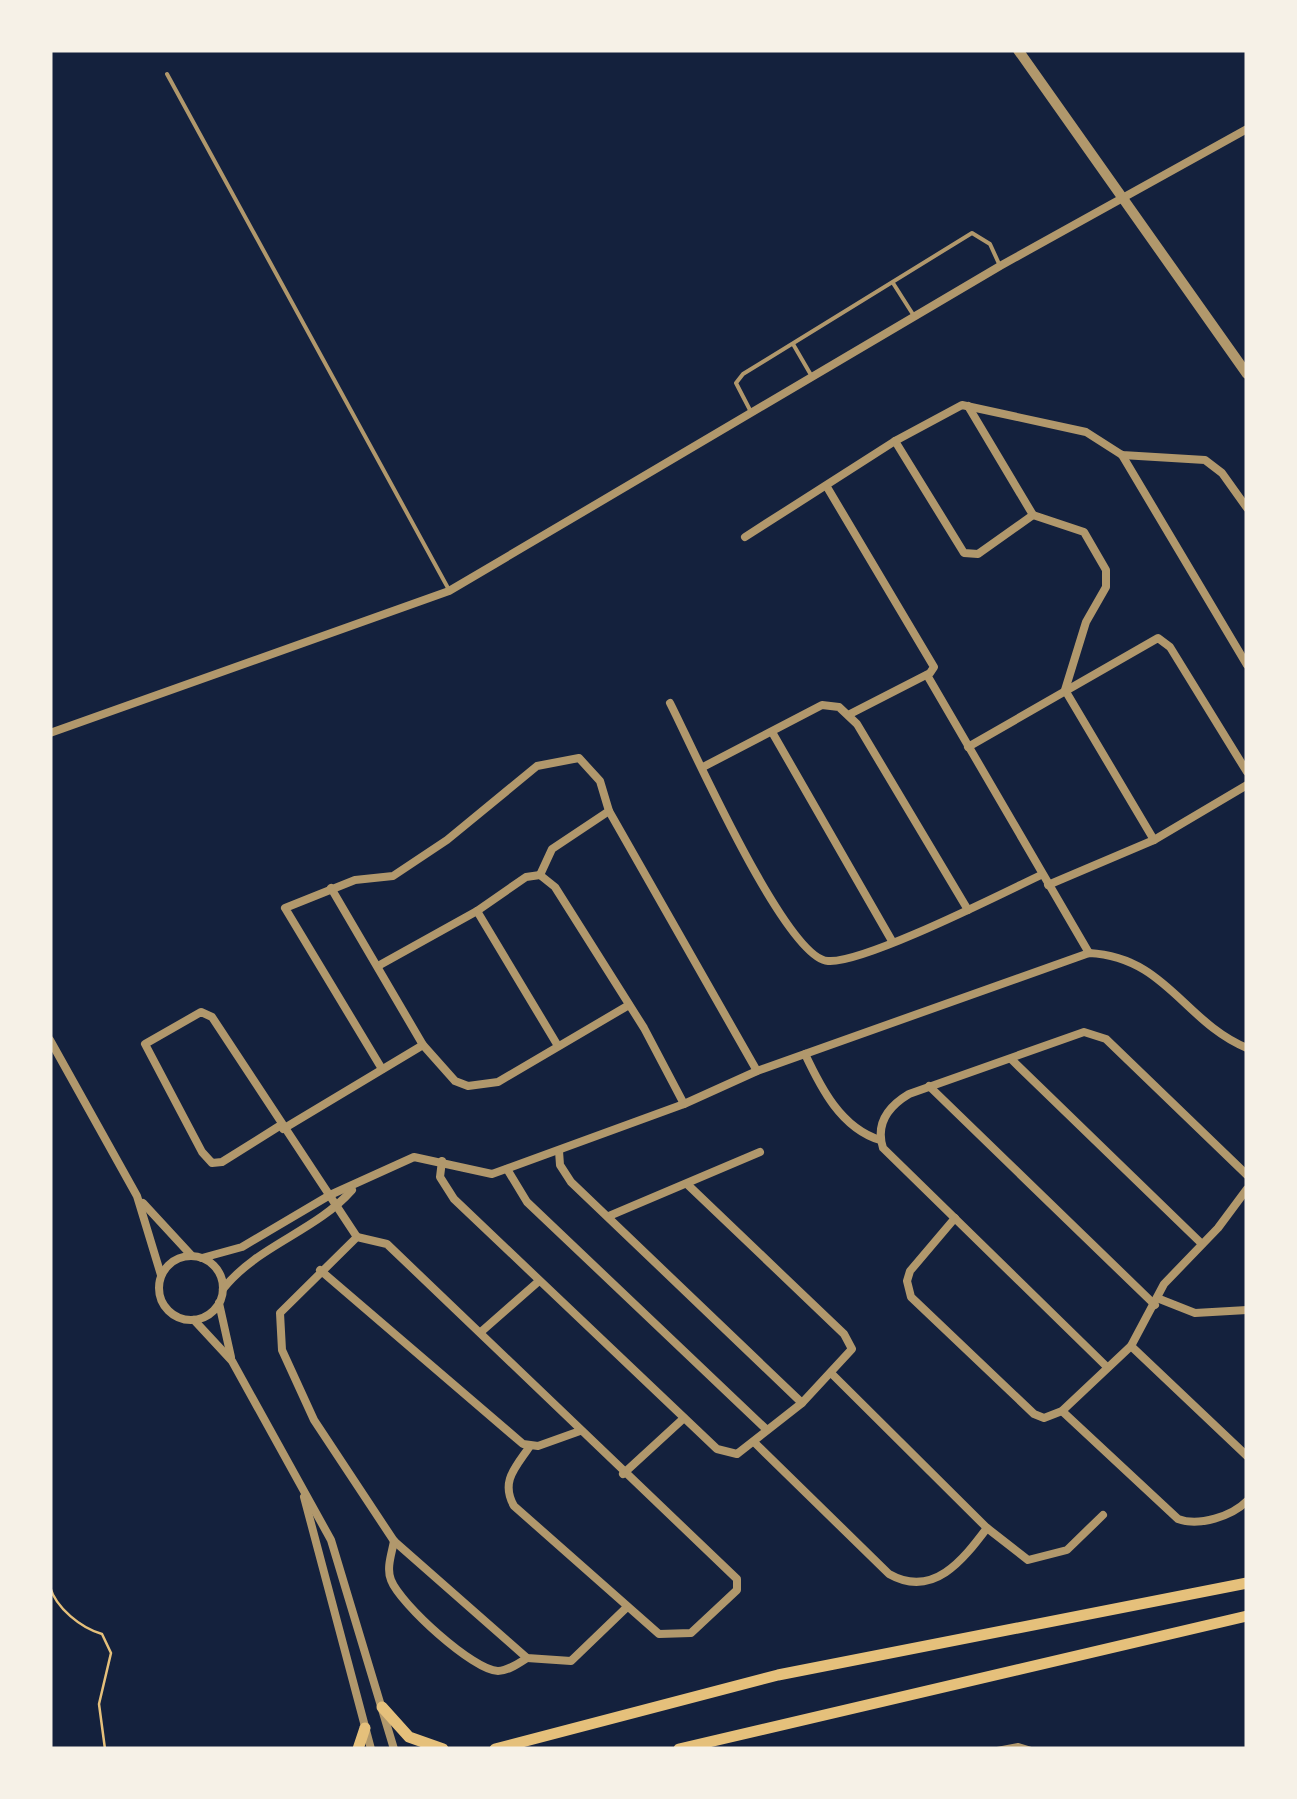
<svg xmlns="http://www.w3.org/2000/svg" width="1297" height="1799" font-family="Montserrat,sans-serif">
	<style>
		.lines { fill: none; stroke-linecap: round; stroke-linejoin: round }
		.path { stroke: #e5c07b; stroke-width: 2.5 }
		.service { stroke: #b1986c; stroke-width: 4 }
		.minor { stroke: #b1986c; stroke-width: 8 }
		.tertiary { stroke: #b1986c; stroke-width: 10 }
		.secondary { stroke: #e5c07b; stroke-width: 11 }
	</style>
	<rect width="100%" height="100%" fill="#14213d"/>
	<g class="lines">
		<path class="path" d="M 50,1587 C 56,1608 81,1628 102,1634 L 111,1653 L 99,1704 L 105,1749"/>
		<g class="service">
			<polyline points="167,74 448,588"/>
			<polyline points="893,283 914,316"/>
			<polyline points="793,344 811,375"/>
			<polyline points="751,412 736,383 743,374 972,233 990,244 1000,266"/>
			<polyline points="997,1749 1018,1745 1031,1749"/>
		</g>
		<g class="minor">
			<polyline points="895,441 964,553 978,554 1033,515 968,406"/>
			<polyline points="1122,455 1247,665"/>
			<polyline points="827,487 934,667 930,673 850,714"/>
			<polyline points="1033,515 1084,532 1106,570 1106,587 1086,622 1065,690 1154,840"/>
			<polyline points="745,537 895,441 962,405 1086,432 1122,455 1205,460 1222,473 1247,508"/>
			<polyline points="927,675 1089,953"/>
			<path d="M 670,703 C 692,746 786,959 828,961 C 863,964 1003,893 1041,875"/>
			<polyline points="772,732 892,941"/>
			<polyline points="50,733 449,591 1000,266 1247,129"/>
			<polyline points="968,747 1158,638 1170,647 1247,772"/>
			<polyline points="703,767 822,705 839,707 857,724 968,910"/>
			<polyline points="609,811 757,1071"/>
			<polyline points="1048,885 1154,840 1247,785"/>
			<polyline points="331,888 423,1045 455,1081 468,1086 498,1082 629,1005"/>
			<polyline points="477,911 558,1046"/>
			<polyline points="378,966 477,911 526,877 540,875 555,887 644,1028 684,1104"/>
			<polyline points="50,1040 137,1196 161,1275"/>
			<path d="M 805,1054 C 821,1088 841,1128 880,1140"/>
			<polyline points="1012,1060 1202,1244"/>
			<polyline points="382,1069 285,908 355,880 393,876 447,840 537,766 579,758 600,781 609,811 552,849 540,875"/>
			<polyline points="929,1086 1155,1305"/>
			<polyline points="281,1125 222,1162 212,1163 202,1152 145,1044 201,1012 212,1017 357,1237"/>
			<polyline points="283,1129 423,1045"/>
			<polyline points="559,1151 560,1165 571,1182 802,1403"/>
			<polyline points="442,1161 440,1177 454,1199 717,1449 737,1454 802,1403 852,1349 844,1334 687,1184"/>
			<polyline points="507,1169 527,1202 767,1430"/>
			<polyline points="143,1203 191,1255"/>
			<polyline points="609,1216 760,1152"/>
			<polyline points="955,1218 910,1271 907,1281 911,1297 1034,1414 1044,1418 1062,1411 1131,1346 1164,1284 1218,1228 1247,1189"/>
			<circle cx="191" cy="1288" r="32"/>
			<path d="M 202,1258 L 242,1247 L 330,1195 L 414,1157 L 492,1174 L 684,1104 L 757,1071 L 1089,953 C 1166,957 1184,1022 1247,1048"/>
			<polyline points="320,1270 523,1444 538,1446 580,1431"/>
			<path d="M 223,1289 C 258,1245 315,1232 352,1190"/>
			<polyline points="1157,1298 1195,1313 1247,1310"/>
			<polyline points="219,1303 231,1357"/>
			<polyline points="194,1320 232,1361 331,1540 394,1749"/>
			<polyline points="482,1331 539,1281"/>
			<polyline points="1131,1346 1247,1456"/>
			<path d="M 1106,1366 L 883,1148 C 875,1123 889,1106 909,1094 L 1084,1032 L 1106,1039 L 1247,1175"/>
			<polyline points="832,1374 987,1528 1028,1560 1067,1550 1103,1515"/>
			<path d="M 1062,1411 L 1178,1519 C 1199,1527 1232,1516 1247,1501"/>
			<path d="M 755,1443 L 889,1574 C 933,1599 963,1560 987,1528"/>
			<path d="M 530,1446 C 516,1467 500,1481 514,1506 L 659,1634 L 691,1633 L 737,1590 L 737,1579 L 387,1244 L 357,1237 L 280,1313 L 282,1350 L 314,1420 L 394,1541 L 527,1658 L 571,1661 L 625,1609"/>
			<polyline points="623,1474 684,1418"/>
			<polyline points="304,1497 371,1749"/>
			<path d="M 394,1541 C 392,1553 386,1568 391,1580 C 400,1604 474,1671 498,1671 C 508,1671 519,1663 527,1658"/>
		</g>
		<polyline class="tertiary" points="1018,50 1247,374"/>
		<g class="secondary">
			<polyline points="382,1707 409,1737 443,1749"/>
			<polyline points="358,1749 365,1728"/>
			<polyline points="495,1749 778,1675 1247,1583"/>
			<polyline points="679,1749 1247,1616"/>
		</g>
	</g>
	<rect width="1297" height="1799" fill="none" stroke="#f6f1e7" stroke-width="105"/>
</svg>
